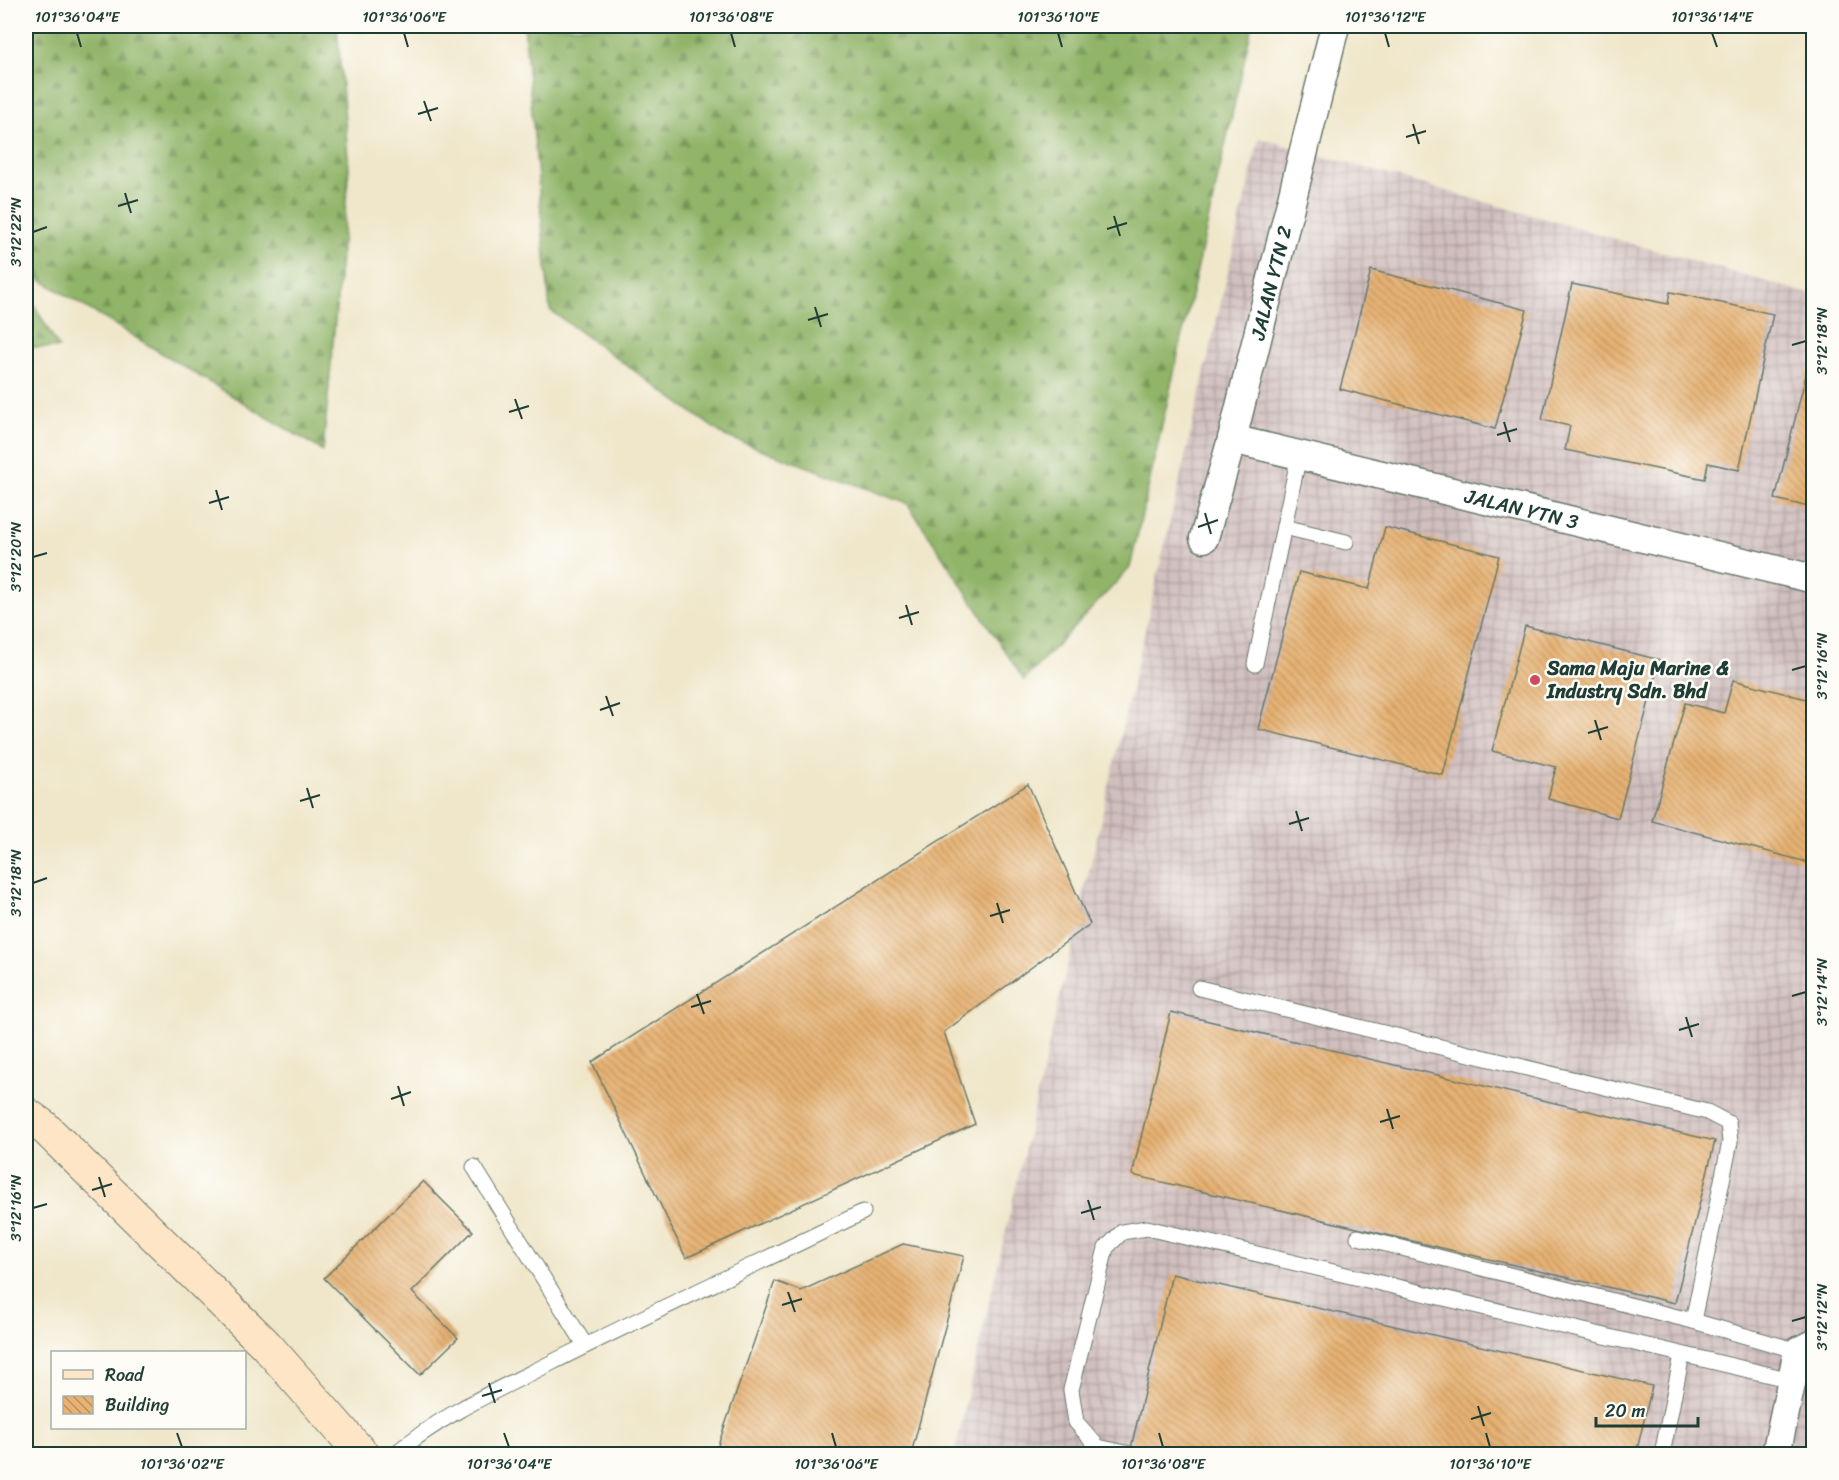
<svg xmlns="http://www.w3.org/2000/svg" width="1839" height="1480" font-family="Sriracha,sans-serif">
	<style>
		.industrial { fill: url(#industrial-grid) }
		.forest { fill: url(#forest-firs); stroke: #58784e; stroke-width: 1.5 }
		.building { fill: url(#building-back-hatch) }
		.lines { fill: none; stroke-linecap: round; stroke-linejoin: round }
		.lane-casing { stroke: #687869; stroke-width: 17 }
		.street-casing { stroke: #687869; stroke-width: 31 }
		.secondary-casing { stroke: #687869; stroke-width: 35 }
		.lane { stroke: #fff; stroke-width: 15 }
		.street { stroke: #fff; stroke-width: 28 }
		.secondary { stroke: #fee5c5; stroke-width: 33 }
		.ticks { fill: none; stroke: #1f3d34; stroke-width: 2 }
		.poi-dot { fill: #d1495b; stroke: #fdfcf7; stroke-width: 2 }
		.labels { text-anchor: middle; stroke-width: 5; stroke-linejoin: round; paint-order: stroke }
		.street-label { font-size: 20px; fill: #1f3d34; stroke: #fdfcf7 }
		.poi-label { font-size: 20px; font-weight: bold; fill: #1f3d34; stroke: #fdfcf7; text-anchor: start }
		.neatline { fill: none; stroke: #1f3d34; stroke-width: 2 }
		.ticks-label { font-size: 15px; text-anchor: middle; fill: #1f3d34 }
	</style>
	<defs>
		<pattern id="industrial-grid" width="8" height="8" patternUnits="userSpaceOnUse" patternTransform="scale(1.5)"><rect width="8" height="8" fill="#d1bfbf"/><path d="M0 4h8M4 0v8" fill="none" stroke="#a99c9c"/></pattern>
		<pattern id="forest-firs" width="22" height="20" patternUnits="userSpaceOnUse" patternTransform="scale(1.5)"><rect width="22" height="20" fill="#90b468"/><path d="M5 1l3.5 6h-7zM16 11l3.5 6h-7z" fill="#759456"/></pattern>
		<pattern id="building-back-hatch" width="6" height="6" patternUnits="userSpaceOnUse" patternTransform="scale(1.5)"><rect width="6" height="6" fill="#e7b273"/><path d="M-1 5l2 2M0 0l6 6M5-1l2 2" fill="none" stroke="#bb925f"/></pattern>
	</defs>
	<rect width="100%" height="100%" fill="#fdfcf7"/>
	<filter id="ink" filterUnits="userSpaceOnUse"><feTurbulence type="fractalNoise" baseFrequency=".0167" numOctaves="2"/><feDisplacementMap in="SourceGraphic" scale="12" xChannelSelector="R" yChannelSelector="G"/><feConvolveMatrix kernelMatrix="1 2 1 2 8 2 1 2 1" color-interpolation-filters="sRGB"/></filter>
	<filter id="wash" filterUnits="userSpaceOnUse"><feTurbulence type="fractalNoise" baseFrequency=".008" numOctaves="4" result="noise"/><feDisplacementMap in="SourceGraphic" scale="24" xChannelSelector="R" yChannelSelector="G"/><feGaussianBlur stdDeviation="1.35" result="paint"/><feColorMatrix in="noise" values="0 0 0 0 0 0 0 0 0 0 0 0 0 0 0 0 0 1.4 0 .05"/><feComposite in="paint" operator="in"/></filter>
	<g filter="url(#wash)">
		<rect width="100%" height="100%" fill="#f0e7cb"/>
		<polygon class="industrial" points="1259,138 1813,295 1813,1454 954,1454"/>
		<g class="forest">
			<polygon points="26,26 337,26 349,169 323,451 26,271"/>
			<polygon points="524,26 1252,26 1130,568 1024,680 908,504 725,436 550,310"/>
			<polygon points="26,291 59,348 26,347"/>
		</g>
		<g id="blocks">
			<g class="building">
				<polygon points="1371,270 1527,310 1495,429 1340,389"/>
				<polygon points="1572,284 1668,304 1670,292 1773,314 1739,470 1708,463 1705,479 1565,450 1570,426 1542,420"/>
				<polygon points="1807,371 1814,372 1814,508 1775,499"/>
				<polygon points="1385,527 1499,556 1443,775 1258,729 1299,572 1369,589"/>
				<polygon points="1525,626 1660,660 1618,818 1548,799 1556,767 1492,751"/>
				<polygon points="1733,680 1814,701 1814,864 1652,821 1685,703 1724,713"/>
				<polygon points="1028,784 1090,924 944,1032 975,1124 686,1258 592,1062"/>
				<polygon points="1171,1012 1715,1141 1675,1303 1132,1175"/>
				<polygon points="423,1181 473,1231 412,1292 458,1338 420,1375 324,1278"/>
				<polygon points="903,1244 964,1256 911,1454 715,1454 775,1281 801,1291"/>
				<polygon points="1172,1274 1652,1386 1636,1454 1161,1454 1131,1448"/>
			</g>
		</g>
	</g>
	<g filter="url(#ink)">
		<use href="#blocks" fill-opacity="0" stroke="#687869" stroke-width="1.5"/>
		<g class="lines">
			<defs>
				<g id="lane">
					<polyline points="1284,527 1346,542"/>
					<polyline points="1255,664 1299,455"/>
					<polyline points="1199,988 1707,1112 1728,1123 1730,1142 1693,1321"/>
					<polyline points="474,1167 585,1345"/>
					<polyline points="1358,1237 1693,1321 1798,1351"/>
					<path d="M 395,1454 C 441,1415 497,1390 551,1363 C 654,1311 759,1263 863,1212"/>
					<polyline points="1130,1454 1098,1447 1076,1422 1071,1390 1106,1248 1122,1232 1147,1228 1791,1380"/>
					<polyline points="1662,1454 1682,1355"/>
				</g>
				<g id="street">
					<path id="s1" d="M 1232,439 L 1814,579"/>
					<path id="s2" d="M 1204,538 L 1232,439 L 1335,26"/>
					<polyline points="1776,1454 1798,1351 1814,1344"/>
				</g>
				<polyline id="secondary" points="26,1114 43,1126 266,1345 362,1454"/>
			</defs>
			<use href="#lane" class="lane-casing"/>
			<use href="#street" class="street-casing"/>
			<use href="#secondary" class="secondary-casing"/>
			<use href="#lane" class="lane"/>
			<use href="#street" class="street"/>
			<use href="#secondary" class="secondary"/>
		</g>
	</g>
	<path class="ticks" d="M 77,33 L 81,47M 404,33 L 408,47M 731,33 L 735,47M 1058,33 L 1062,47M 1385,33 L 1389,47M 1712,33 L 1717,47M 424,101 L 431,121M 418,114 L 438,108M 1413,124 L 1419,144M 1406,137 L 1426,131M 125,193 L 131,213M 118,206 L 138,200M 1114,216 L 1120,236M 1107,229 L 1127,223M 33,232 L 47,227M 815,307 L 821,327M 808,320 L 828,314M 1792,345 L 1806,341M 515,399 L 522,419M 509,412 L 529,406M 1504,422 L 1510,442M 1497,435 L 1517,429M 216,490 L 222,510M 209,503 L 229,497M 1205,513 L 1211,534M 1198,527 L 1218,520M 33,557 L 47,553M 906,605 L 912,625M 899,618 L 919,612M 1792,670 L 1806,666M 606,696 L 613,716M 600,710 L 620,703M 1595,720 L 1601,740M 1588,733 L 1608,727M 307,788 L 313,808M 300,801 L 320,795M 1296,811 L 1302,831M 1289,824 L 1309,818M 33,883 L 47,878M 997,903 L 1003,923M 990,916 L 1010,910M 697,994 L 704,1014M 1792,996 L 1806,992M 691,1007 L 711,1001M 1686,1017 L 1692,1037M 1679,1030 L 1699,1024M 398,1086 L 404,1106M 391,1099 L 411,1092M 1387,1109 L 1393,1129M 1380,1122 L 1400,1116M 99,1177 L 105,1197M 92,1190 L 112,1184M 1088,1200 L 1094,1220M 33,1208 L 47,1204M 1081,1213 L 1101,1207M 788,1292 L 795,1312M 782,1305 L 802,1299M 1792,1321 L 1806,1317M 489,1383 L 495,1403M 482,1396 L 502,1390M 1478,1406 L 1484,1426M 1471,1419 L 1491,1413M 177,1433 L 182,1447M 504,1433 L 509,1447M 832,1433 L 836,1447M 1159,1433 L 1163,1447M 1486,1433 L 1490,1447"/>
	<circle class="poi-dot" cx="1535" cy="680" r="6"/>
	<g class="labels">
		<g class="street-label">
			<text dy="7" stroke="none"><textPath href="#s2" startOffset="264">JALAN YTN 2</textPath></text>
			<text dy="7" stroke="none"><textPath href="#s1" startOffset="298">JALAN YTN 3</textPath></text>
		</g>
		<g class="poi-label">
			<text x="1547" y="675">Sama Maju Marine &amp;<tspan x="1547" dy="23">Industry Sdn. Bhd</tspan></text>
		</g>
	</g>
	<rect width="1839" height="1480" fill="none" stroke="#fdfcf7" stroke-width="66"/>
	<rect x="51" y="1351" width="195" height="78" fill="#fdfcf7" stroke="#a4b0a9" stroke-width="1.5"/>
	<rect x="63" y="1370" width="30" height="9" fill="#fee5c5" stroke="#a4b0a9" stroke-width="1.5"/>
	<text x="105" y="1381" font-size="18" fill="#1f3d34">Road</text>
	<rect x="63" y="1396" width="30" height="18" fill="url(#building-back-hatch)" stroke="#a4b0a9" stroke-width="1.5"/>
	<text x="105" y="1411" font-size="18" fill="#1f3d34">Building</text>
	<path d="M1596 1417v9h102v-9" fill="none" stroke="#1f3d34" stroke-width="3"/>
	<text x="1605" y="1417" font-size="18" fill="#1f3d34" stroke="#fdfcf7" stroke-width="4.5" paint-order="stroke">20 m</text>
	<rect x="33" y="33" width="1773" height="1414" class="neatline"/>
	<g class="ticks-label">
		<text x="77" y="22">101°36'04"E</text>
		<text x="404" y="22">101°36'06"E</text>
		<text x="731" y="22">101°36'08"E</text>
		<text x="1058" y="22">101°36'10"E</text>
		<text x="1385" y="22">101°36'12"E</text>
		<text x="1712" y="22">101°36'14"E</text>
		<text transform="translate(16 232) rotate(-90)" y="5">3°12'22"N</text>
		<text transform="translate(1822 341) rotate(-90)" y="5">3°12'18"N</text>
		<text transform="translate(16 557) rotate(-90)" y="5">3°12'20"N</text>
		<text transform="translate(1822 666) rotate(-90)" y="5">3°12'16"N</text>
		<text transform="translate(16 883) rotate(-90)" y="5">3°12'18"N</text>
		<text transform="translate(1822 992) rotate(-90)" y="5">3°12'14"N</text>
		<text transform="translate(16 1208) rotate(-90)" y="5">3°12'16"N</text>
		<text transform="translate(1822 1317) rotate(-90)" y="5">3°12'12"N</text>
		<text x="182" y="1469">101°36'02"E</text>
		<text x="509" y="1469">101°36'04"E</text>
		<text x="836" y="1469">101°36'06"E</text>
		<text x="1163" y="1469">101°36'08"E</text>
		<text x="1490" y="1469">101°36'10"E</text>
	</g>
</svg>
